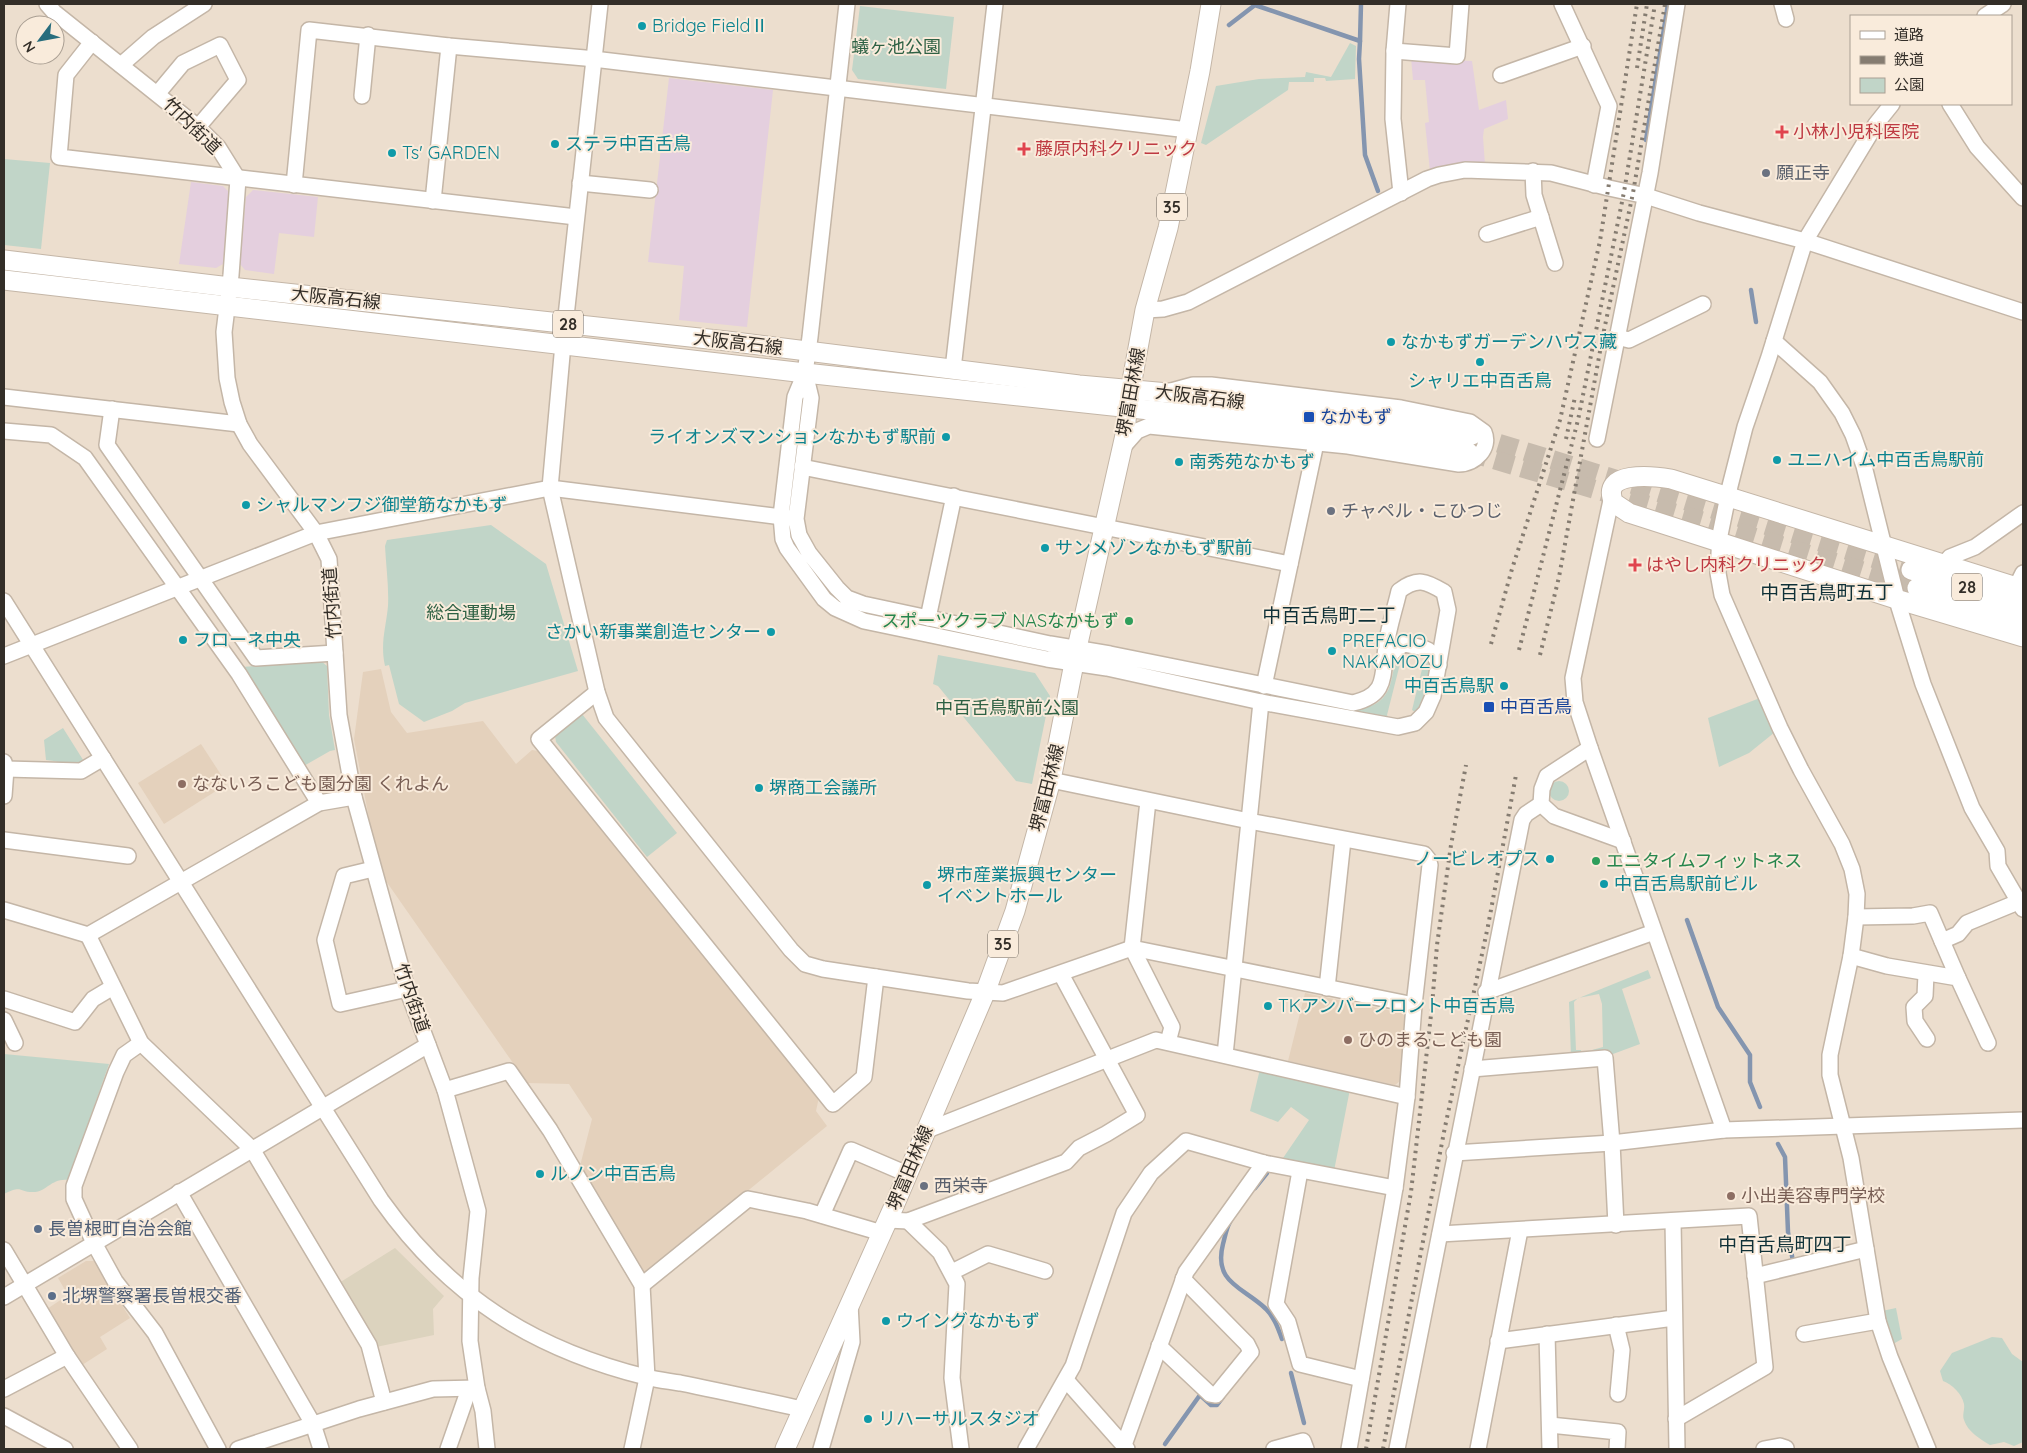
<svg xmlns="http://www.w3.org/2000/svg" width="2027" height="1453" font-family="Quicksand,'Noto Sans JP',sans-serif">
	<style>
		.commercial { fill: #e4cfde }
		.industrial { fill: #dcd3be }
		.built { fill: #e4d1bc }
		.green { fill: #c1d5c8 }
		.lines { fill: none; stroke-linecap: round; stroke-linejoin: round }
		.stream { stroke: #8495af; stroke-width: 4.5 }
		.major-tunnel { stroke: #c7bbad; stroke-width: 19; stroke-dasharray: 19 9; stroke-linecap: butt }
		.minor-casing { stroke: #c4b6a7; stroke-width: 18 }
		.major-casing { stroke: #c4b6a7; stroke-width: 21 }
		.minor { stroke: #fff; stroke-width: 15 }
		.major { stroke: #fff; stroke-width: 19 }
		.rail { stroke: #857c71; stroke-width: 4; stroke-dasharray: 2.5 5; stroke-linecap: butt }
		.culture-dot { fill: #0f9aa8; stroke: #f9ebdb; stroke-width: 2 }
		.health-dot { fill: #e0444e; stroke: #f9ebdb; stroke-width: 2 }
		.worship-dot { fill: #6b7280; stroke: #f9ebdb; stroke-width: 2 }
		.transit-dot { fill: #1a4fb4; stroke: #f9ebdb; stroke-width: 2 }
		.leisure-dot { fill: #2e9e5b; stroke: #f9ebdb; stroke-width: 2 }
		.education-dot { fill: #8d6e63; stroke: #f9ebdb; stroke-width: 2 }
		.service-dot { fill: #5c6f8a; stroke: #f9ebdb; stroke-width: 2 }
		.labels { text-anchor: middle; stroke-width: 4; stroke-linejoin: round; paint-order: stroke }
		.shield { fill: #f9ebdb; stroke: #6e675e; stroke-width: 1 }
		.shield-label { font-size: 16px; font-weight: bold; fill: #332e28 }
		.culture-label { font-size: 18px; fill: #0d838f; stroke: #f9ebdb; text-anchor: start }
		.park-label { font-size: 18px; fill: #2e6144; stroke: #f9ebdb }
		.street-label { font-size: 18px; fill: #332e28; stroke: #f9ebdb }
		.health-label { font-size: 18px; fill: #be3a42; stroke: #f9ebdb; text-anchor: start }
		.worship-label { font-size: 18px; fill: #5b616d; stroke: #f9ebdb; text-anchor: start }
		.transit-label { font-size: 18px; fill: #164399; stroke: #f9ebdb; text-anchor: start }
		.leisure-label { font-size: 18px; fill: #27864d; stroke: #f9ebdb; text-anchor: end }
		.education-label { font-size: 18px; fill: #785e54; stroke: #f9ebdb; text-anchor: start }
		.service-label { font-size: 18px; fill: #4e5e75; stroke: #f9ebdb; text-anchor: start }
		.neighbourhood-label { font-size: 19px; fill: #103138; stroke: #f9ebdb }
	</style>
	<rect width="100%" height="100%" fill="#ecdece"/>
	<g class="commercial">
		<polygon points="1411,58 1472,61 1479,110 1506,100 1508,119 1484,129 1483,137 1485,165 1430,171 1425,123 1429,122 1425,80 1413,80"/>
		<polygon points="669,78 773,90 747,327 679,320 684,266 648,262"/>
		<polygon points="191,182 223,186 228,191 229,204 223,264 216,268 179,264"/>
		<polygon points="253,190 318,197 314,237 279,233 274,274 245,270 240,264 246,197"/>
	</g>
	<polygon class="industrial" points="395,1248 444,1296 433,1309 434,1335 376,1347 339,1283"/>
	<g class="built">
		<polygon points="381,669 391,712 407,733 483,721 516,764 532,750 544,752 819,1097 816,1111 827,1126 645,1275 580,1166 592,1119 569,1084 527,1083 379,871 354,739 363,672"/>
		<polygon points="201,744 227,784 164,824 138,783"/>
		<polygon points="1305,993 1402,1013 1406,1018 1400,1081 1395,1085 1288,1061"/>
		<polygon points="86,1261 94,1261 130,1318 100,1337 107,1349 82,1365 47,1309 68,1295 58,1278"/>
	</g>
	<g class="green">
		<polygon points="860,6 954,17 946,89 858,79 852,70"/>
		<polygon points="1350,43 1356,46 1355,79 1326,81 1325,78 1314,78 1314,82 1289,82 1288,90 1206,145 1201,143 1216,86 1259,79 1305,77 1306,72 1331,77"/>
		<polygon points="4,159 50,163 41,249 4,245"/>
		<path d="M 491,525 L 546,564 L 578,671 L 465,703 L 452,711 L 424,722 L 399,704 L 389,665 L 385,666 C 380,643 386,628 388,606 C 389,587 386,566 385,546 L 387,540 Z"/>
		<path d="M 1410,651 L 1402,656 L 1387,715 L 1390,720 L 1328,710 L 1329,706 C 1350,709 1378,714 1389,688 C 1393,678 1394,664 1397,653 Z"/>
		<polygon points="938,655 1035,673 1050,696 1032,784 1016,781 938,686 933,684"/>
		<polygon points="1427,660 1431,661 1434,666 1423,702 1415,712 1412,710 1424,661"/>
		<polygon points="321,661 327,666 329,715 335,750 330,751 302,767 241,667"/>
		<polygon points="1760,698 1775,732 1749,753 1719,767 1708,718"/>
		<polygon points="582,714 677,833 647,857 556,742 555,736"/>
		<path d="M 63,728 L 85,763 C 71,767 60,761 46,760 L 44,740 Z"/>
		<circle cx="1559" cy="791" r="10"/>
		<polygon points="1648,970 1651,978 1622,989 1640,1044 1613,1054 1592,1055 1592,1050 1603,1047 1602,1004 1599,994 1578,998 1574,1002 1576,1050 1581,1050 1582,1056 1571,1056 1569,1002"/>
		<path d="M 4,1054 L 109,1064 L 68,1180 C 52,1178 47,1191 35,1192 C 19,1193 23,1184 4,1194 Z"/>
		<polygon points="1260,1069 1350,1089 1334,1171 1281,1161 1309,1120 1291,1107 1278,1122 1250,1111"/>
		<polygon points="1896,1308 1902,1339 1893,1344 1882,1311"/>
		<path d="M 1992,1337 L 2002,1338 L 2012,1354 L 2023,1362 L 2023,1442 L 2014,1446 L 2004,1442 L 1990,1445 C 1980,1439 1968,1432 1964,1420 C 1962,1415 1965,1409 1964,1404 C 1962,1394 1952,1384 1943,1381 L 1940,1371 L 1952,1353 Z"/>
	</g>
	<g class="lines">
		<g class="stream">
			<polyline points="1229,25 1255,5 1360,41 1361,4"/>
			<polyline points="1360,41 1359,59 1365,155 1378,191"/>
			<polyline points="1646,140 1668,4"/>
			<polyline points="1751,290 1756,322"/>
			<polyline points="1687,920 1718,1007 1750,1055 1750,1082 1760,1107"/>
			<polyline points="1778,1144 1785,1157 1788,1232 1793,1262"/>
			<polyline points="1255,1188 1267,1173"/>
			<path d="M 1230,1222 C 1226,1229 1225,1237 1223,1244 C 1213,1283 1243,1287 1266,1309 C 1274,1317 1278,1328 1282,1339"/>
			<polyline points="1291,1373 1304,1423"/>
			<polyline points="1165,1444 1200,1395 1211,1405 1217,1405 1223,1397"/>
		</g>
		<g class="major-tunnel">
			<polyline points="1472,435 1911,570"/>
			<polyline points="1468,452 1709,523 1917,588"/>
		</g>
		<defs>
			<g id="minor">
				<polyline points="47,4 54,12 198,127 218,147 238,179 231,275 224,332 227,378 232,402 239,424 250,444 316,533 329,559 339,715 354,797 407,989 445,1090 478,1211 471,1278 470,1341 477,1388 483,1411 487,1449"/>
				<polyline points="600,4 563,344 550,488 597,692 606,718 791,950 805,964 823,969 968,991 1003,993 1132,948 1414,1005"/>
				<polyline points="1398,4 1394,51 1393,119 1401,193"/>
				<polyline points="1562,4 1609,106 1594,185"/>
				<polyline points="1782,4 1786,19"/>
				<polyline points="1985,16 2003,4"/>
				<polyline points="92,42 66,75 59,157 576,217"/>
				<polyline points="1394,51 1457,56 1461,4"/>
				<polyline points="121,65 153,37 204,4"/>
				<polyline points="1501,75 1583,46"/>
				<polyline points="158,93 183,63 220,45 238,80 198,127"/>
				<polyline points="362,96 368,35"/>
				<polyline points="1892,104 1876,124 1805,241 1769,357 1745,427 1730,486 1720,535 1718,573 1722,595 1780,728 1801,770 1842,844 1852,869 1857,894 1856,917 1851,956 1830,1055 1830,1075 1851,1158 1878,1321 1890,1357 1928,1449"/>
				<polyline points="1950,104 1977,147 2023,198"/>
				<polyline points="1533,171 1534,195 1555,263"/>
				<polyline points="580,183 650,190"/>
				<polyline points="294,185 309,30 449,46 585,58 1188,130"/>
				<polyline points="433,201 449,46"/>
				<polyline points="1487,234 1541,217"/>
				<polyline points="1145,310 1163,309 1188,302 1427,179 1439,175 1465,170 1551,173 1609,188 1646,196 1699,213 1805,241 2023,312"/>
				<polyline points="1617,337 1629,340 1703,304"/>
				<polyline points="1774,341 1820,382 1842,413 1853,435 1864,466 1899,607 1923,684 1972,808 1997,851 1998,866 2023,909"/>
				<polyline points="953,369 995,4"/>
				<path d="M 805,373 L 811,398 L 796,519 L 799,535 L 809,553 L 837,588 L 847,598 L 863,604 L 1050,644 L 1110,654 L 1353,703 C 1388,695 1382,676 1386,647 C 1388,629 1395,609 1399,591 C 1417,577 1426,581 1444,592 L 1448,610 L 1433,696 L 1426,712 L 1415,723 L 1398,727 L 1261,702 L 1107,668 L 1047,659 L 864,621 L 835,608 L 824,599 L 787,548 L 783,539 L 781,516 L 795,397 L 805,373 L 810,337 L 847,4"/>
				<polyline points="4,397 239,424"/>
				<polyline points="112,409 107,445 256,658 335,653"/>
				<polyline points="4,431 51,435 85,458 239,674 319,803"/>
				<polyline points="1597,439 1650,173 1677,4"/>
				<path d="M 1122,448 L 1137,431 L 1149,426 L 1348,446 L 1459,464 C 1475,464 1491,448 1484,432 L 1470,422 L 1401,408 L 1211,385 L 1193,385 L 1171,391"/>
				<polyline points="802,467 1290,564"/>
				<polyline points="1613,491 1573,678 1575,702 1590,748 1724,1130"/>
				<polyline points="1944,564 1950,557 1975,547 2023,513"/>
				<polyline points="2016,587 2023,573"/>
				<path d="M 4,601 L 381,1200 C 449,1296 533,1349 646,1377 C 657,1380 668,1381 680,1383 C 720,1391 761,1400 802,1409"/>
				<polyline points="928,618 954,496"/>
				<polyline points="4,656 316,533 550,488 790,518"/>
				<path d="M 1386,660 L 1395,650 L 1404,644 C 1423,648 1431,646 1439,665"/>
				<polyline points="1264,686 1316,443"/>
				<polyline points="597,692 539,739 833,1104 864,1077 876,977"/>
				<polyline points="1261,702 1249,821 1424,854 1428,859 1430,865 1414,1005 1407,1097 1395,1188 1349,1449"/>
				<polyline points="1590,748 1547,776 1542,789 1541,804 1554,816 1623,841"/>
				<polyline points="4,762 6,769 4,796"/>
				<polyline points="6,769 81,771 103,758"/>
				<polyline points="1051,780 1249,821 1225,1055"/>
				<polyline points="1148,801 1132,948 1172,1027 1168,1042"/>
				<polyline points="4,840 128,856"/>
				<polyline points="373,869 344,876 325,940 340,1004 407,989"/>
				<polyline points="4,910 88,935 319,803 354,797"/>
				<polyline points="1856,917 1913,916 1930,913 1942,941 1958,934 1967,923 2018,902"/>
				<polyline points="88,935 141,1043 252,1149 369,1345 384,1402"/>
				<polyline points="1942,941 1958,978"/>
				<polyline points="1851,956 1887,966 1958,978 1988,1043"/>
				<polyline points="1926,974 1925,996 1914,1007 1915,1021 1927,1039"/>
				<polyline points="1327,988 1343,840"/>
				<polyline points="1486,992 1654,932"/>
				<polyline points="4,999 75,1022 93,999 113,987"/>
				<polyline points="4,1020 15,1043"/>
				<polyline points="141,1043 124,1055 116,1072 74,1186 74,1199 94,1243 115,1281 155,1333 218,1449"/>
				<polyline points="1472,1069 1605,1058 1612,1143 1616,1225"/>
				<polyline points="445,1090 509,1071 550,1130 642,1285 647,1378 632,1449"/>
				<polyline points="925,1131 1156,1040 1407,1097"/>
				<polyline points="1454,1153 1612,1143 1724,1130 2023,1120"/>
				<polyline points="1300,1171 1276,1304 1288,1322 1300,1364 1361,1379"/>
				<polyline points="179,1192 313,1424 321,1449"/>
				<polyline points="822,1215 851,1150 907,1174"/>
				<polyline points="888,1220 908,1221 1066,1162 1079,1148 1106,1134 1137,1115 1061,974"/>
				<polyline points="908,1221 940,1252 957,1284 952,1378 961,1449"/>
				<polyline points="1673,1221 1677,1449"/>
				<polyline points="1440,1234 1749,1216 1765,1367 1676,1419"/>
				<polyline points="4,1250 67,1356 130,1449"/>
				<polyline points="952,1272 988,1254 1045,1271"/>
				<polyline points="1755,1276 1866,1249"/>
				<polyline points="642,1285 748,1199 807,1211 882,1233"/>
				<polyline points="4,1297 428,1045"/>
				<polyline points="1616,1325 1622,1350 1618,1394"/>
				<polyline points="1547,1334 1550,1449"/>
				<polyline points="1804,1334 1878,1321"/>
				<polyline points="1498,1341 1674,1318"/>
				<polyline points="1159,1346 1210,1394 1216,1395 1251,1352 1247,1344 1183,1279"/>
				<polyline points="1066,1380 1127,1449"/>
				<polyline points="4,1389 67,1356"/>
				<polyline points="4,1416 65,1449"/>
				<polyline points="1550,1425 1618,1432 1617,1449"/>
				<polyline points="1124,1445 1186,1272 1264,1163"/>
				<polyline points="238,1449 359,1409 433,1389 477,1388"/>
				<polyline points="448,1449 469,1389"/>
				<polyline points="821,1449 852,1342 850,1304"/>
				<polyline points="1026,1449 1073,1366 1124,1213 1151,1173 1186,1141 1264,1163 1395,1188"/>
				<polyline points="1274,1449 1303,1441 1306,1449"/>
				<polyline points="1397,1449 1522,820 1526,814 1541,804"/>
				<polyline points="1478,1449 1520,1230"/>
				<polyline points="1764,1449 1780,1446 1786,1448"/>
			</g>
			<g id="major">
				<polyline points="4,260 230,287 727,341 1079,385 1168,393 1345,414 1472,435"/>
				<polyline points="4,280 805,373 1288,425 1407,441 1468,452"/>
				<polyline points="1911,570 2023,604"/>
				<polyline points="1917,588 2023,621"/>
				<path d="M 2023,589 L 1671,479 C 1653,476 1599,470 1614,503 L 1629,513 L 1896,599 L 2023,637"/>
				<polyline points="785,1449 894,1206 985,993 1015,911 1051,780 1077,648 1125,435 1127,408 1145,310 1168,228 1200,71 1211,4"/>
			</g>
		</defs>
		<use href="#minor" class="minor-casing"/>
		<use href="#major" class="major-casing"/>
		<use href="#minor" class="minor"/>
		<use href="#major" class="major"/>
		<g class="rail">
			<polyline points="1637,68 1647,4"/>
			<polyline points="1566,439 1575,397"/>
			<polyline points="1491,644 1512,569 1560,420 1600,241 1637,4"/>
			<polyline points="1519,650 1578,420 1624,192 1655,4"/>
			<polyline points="1540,655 1559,577 1603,335 1633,193 1665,4"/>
			<polyline points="1366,1449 1411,1192 1432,1006 1437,945 1451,845 1466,765"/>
			<polyline points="1383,1449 1445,1127 1488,926 1516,775"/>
		</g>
	</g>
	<g class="culture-dot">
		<circle cx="642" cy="26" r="5"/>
		<circle cx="555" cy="144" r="5"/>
		<circle cx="392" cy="153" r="5"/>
		<circle cx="1391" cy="342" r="5"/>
		<circle cx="1480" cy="362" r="5"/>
		<circle cx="946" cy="437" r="5"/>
		<circle cx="1777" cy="460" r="5"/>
		<circle cx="1179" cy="462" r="5"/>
		<circle cx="246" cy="505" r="5"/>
		<circle cx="1045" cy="548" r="5"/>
		<circle cx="771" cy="632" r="5"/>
		<circle cx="183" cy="640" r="5"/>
		<circle cx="1332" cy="651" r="5"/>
		<circle cx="1504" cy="686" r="5"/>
		<circle cx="759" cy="788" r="5"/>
		<circle cx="1550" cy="859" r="5"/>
		<circle cx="1604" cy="884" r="5"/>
		<circle cx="927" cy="885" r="5"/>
		<circle cx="1268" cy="1006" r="5"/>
		<circle cx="540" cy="1174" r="5"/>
		<circle cx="886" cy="1321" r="5"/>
		<circle cx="868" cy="1419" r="5"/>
	</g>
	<g class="health-dot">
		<path d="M1779.5 124.5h5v5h5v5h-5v5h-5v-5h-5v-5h5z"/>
		<path d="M1021.5 141.5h5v5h5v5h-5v5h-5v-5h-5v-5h5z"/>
		<path d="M1632.5 557.5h5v5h5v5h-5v5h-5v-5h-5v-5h5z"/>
	</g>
	<g class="worship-dot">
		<circle cx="1766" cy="173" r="5"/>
		<circle cx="1331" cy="511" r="5"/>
		<circle cx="924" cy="1186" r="5"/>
	</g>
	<g class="transit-dot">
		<rect x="1303" y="411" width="12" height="12" rx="2.5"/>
		<rect x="1483" y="701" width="12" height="12" rx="2.5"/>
	</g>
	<g class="leisure-dot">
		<circle cx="1129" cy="621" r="5"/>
		<circle cx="1596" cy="861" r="5"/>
	</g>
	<g class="education-dot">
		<circle cx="182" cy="784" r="5"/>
		<circle cx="1348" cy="1040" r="5"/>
		<circle cx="1731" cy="1196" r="5"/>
	</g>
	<g class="service-dot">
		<circle cx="38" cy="1229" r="5"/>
		<circle cx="52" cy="1296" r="5"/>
	</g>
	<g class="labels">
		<g class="shield">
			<rect x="1157" y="193.5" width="30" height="27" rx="4"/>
			<rect x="553" y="310.5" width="30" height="27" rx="4"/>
			<rect x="1952" y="573.5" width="30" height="27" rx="4"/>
			<rect x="988" y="930.5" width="30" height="27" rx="4"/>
		</g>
		<g class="shield-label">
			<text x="1172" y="213">35</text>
			<text x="568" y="330">28</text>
			<text x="1967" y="593">28</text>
			<text x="1003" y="950">35</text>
		</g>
		<g class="culture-label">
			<text x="652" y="32">Bridge FieldⅡ</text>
			<text x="565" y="150">ステラ中百舌鳥</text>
			<text x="402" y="159">Ts' GARDEN</text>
			<text x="1401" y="348">なかもずガーデンハウス藏</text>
			<text x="1480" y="387" text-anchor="middle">シャリエ中百舌鳥</text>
			<text x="936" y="443" text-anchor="end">ライオンズマンションなかもず駅前</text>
			<text x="1787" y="466">ユニハイム中百舌鳥駅前</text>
			<text x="1189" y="468">南秀苑なかもず</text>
			<text x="256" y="511">シャルマンフジ御堂筋なかもず</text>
			<text x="1055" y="554">サンメゾンなかもず駅前</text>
			<text x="761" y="638" text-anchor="end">さかい新事業創造センター</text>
			<text x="193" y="646">フローネ中央</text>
			<text x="1342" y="647">PREFACIO<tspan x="1342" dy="21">NAKAMOZU</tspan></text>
			<text x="1494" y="692" text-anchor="end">中百舌鳥駅</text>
			<text x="769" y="794">堺商工会議所</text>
			<text x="1540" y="865" text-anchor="end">ノービレオプス</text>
			<text x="937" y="881">堺市産業振興センター<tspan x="937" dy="21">イベントホール</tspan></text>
			<text x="1614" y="890">中百舌鳥駅前ビル</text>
			<text x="1278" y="1012">TKアンバーフロント中百舌鳥</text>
			<text x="550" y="1180">ルノン中百舌鳥</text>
			<text x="896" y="1327">ウイングなかもず</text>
			<text x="878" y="1425">リハーサルスタジオ</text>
		</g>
		<g class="park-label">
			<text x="896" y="53">蟻ヶ池公園</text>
			<text x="471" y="619">総合運動場</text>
			<text x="1007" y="714">中百舌鳥駅前公園</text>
		</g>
		<g class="street-label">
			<text transform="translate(192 126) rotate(44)" y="6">竹内街道</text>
			<text transform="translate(336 298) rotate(6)" y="6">大阪高石線</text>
			<text transform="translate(738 343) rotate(7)" y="6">大阪高石線</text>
			<text transform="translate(1131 392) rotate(-80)" y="6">堺富田林線</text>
			<text transform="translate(1200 397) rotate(7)" y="6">大阪高石線</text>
			<text transform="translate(332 603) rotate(-94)" y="6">竹内街道</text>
			<text transform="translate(1047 788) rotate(-76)" y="6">堺富田林線</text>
			<text transform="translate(412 998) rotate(71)" y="6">竹内街道</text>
			<text transform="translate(910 1168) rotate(-67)" y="6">堺富田林線</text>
		</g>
		<g class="health-label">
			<text x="1793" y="138">小林小児科医院</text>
			<text x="1035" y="155">藤原内科クリニック</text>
			<text x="1646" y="571">はやし内科クリニック</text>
		</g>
		<g class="worship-label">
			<text x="1776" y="179">願正寺</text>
			<text x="1341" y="517">チャペル・こひつじ</text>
			<text x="934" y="1192">西栄寺</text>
		</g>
		<g class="transit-label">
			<text x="1320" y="423">なかもず</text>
			<text x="1500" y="713">中百舌鳥</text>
		</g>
		<g class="leisure-label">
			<text x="1119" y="627">スポーツクラブ NASなかもず</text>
			<text x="1606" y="867" text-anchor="start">エニタイムフィットネス</text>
		</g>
		<g class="education-label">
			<text x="192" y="790">なないろこども園分園 くれよん</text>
			<text x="1358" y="1046">ひのまるこども園</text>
			<text x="1741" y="1202">小出美容専門学校</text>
		</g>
		<g class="service-label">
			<text x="48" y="1235">長曽根町自治会館</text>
			<text x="62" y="1302">北堺警察署長曽根交番</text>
		</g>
		<g class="neighbourhood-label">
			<text x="1827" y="599">中百舌鳥町五丁</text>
			<text x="1329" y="622">中百舌鳥町二丁</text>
			<text x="1785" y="1251">中百舌鳥町四丁</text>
		</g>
	</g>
	<rect width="2027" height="1453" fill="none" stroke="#332e28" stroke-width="10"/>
	<rect x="1850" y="15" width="162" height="90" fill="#f9ebdb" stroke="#aa9f93"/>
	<rect x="1860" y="31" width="25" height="8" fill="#ffffff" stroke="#aa9f93"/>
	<text x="1894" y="40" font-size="15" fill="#332e28">道路</text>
	<rect x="1860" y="56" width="25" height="8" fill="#857c71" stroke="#aa9f93"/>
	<text x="1894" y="65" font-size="15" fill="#332e28">鉄道</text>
	<rect x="1860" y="78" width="25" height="15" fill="#c1d5c8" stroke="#aa9f93"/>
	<text x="1894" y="90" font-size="15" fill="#332e28">公園</text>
	<g transform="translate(40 40) rotate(238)"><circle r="24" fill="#f9ebdb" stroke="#aa9f93"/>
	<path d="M0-4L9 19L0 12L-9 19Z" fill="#286d7d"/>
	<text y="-8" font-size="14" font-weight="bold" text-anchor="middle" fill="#332e28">N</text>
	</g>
</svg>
